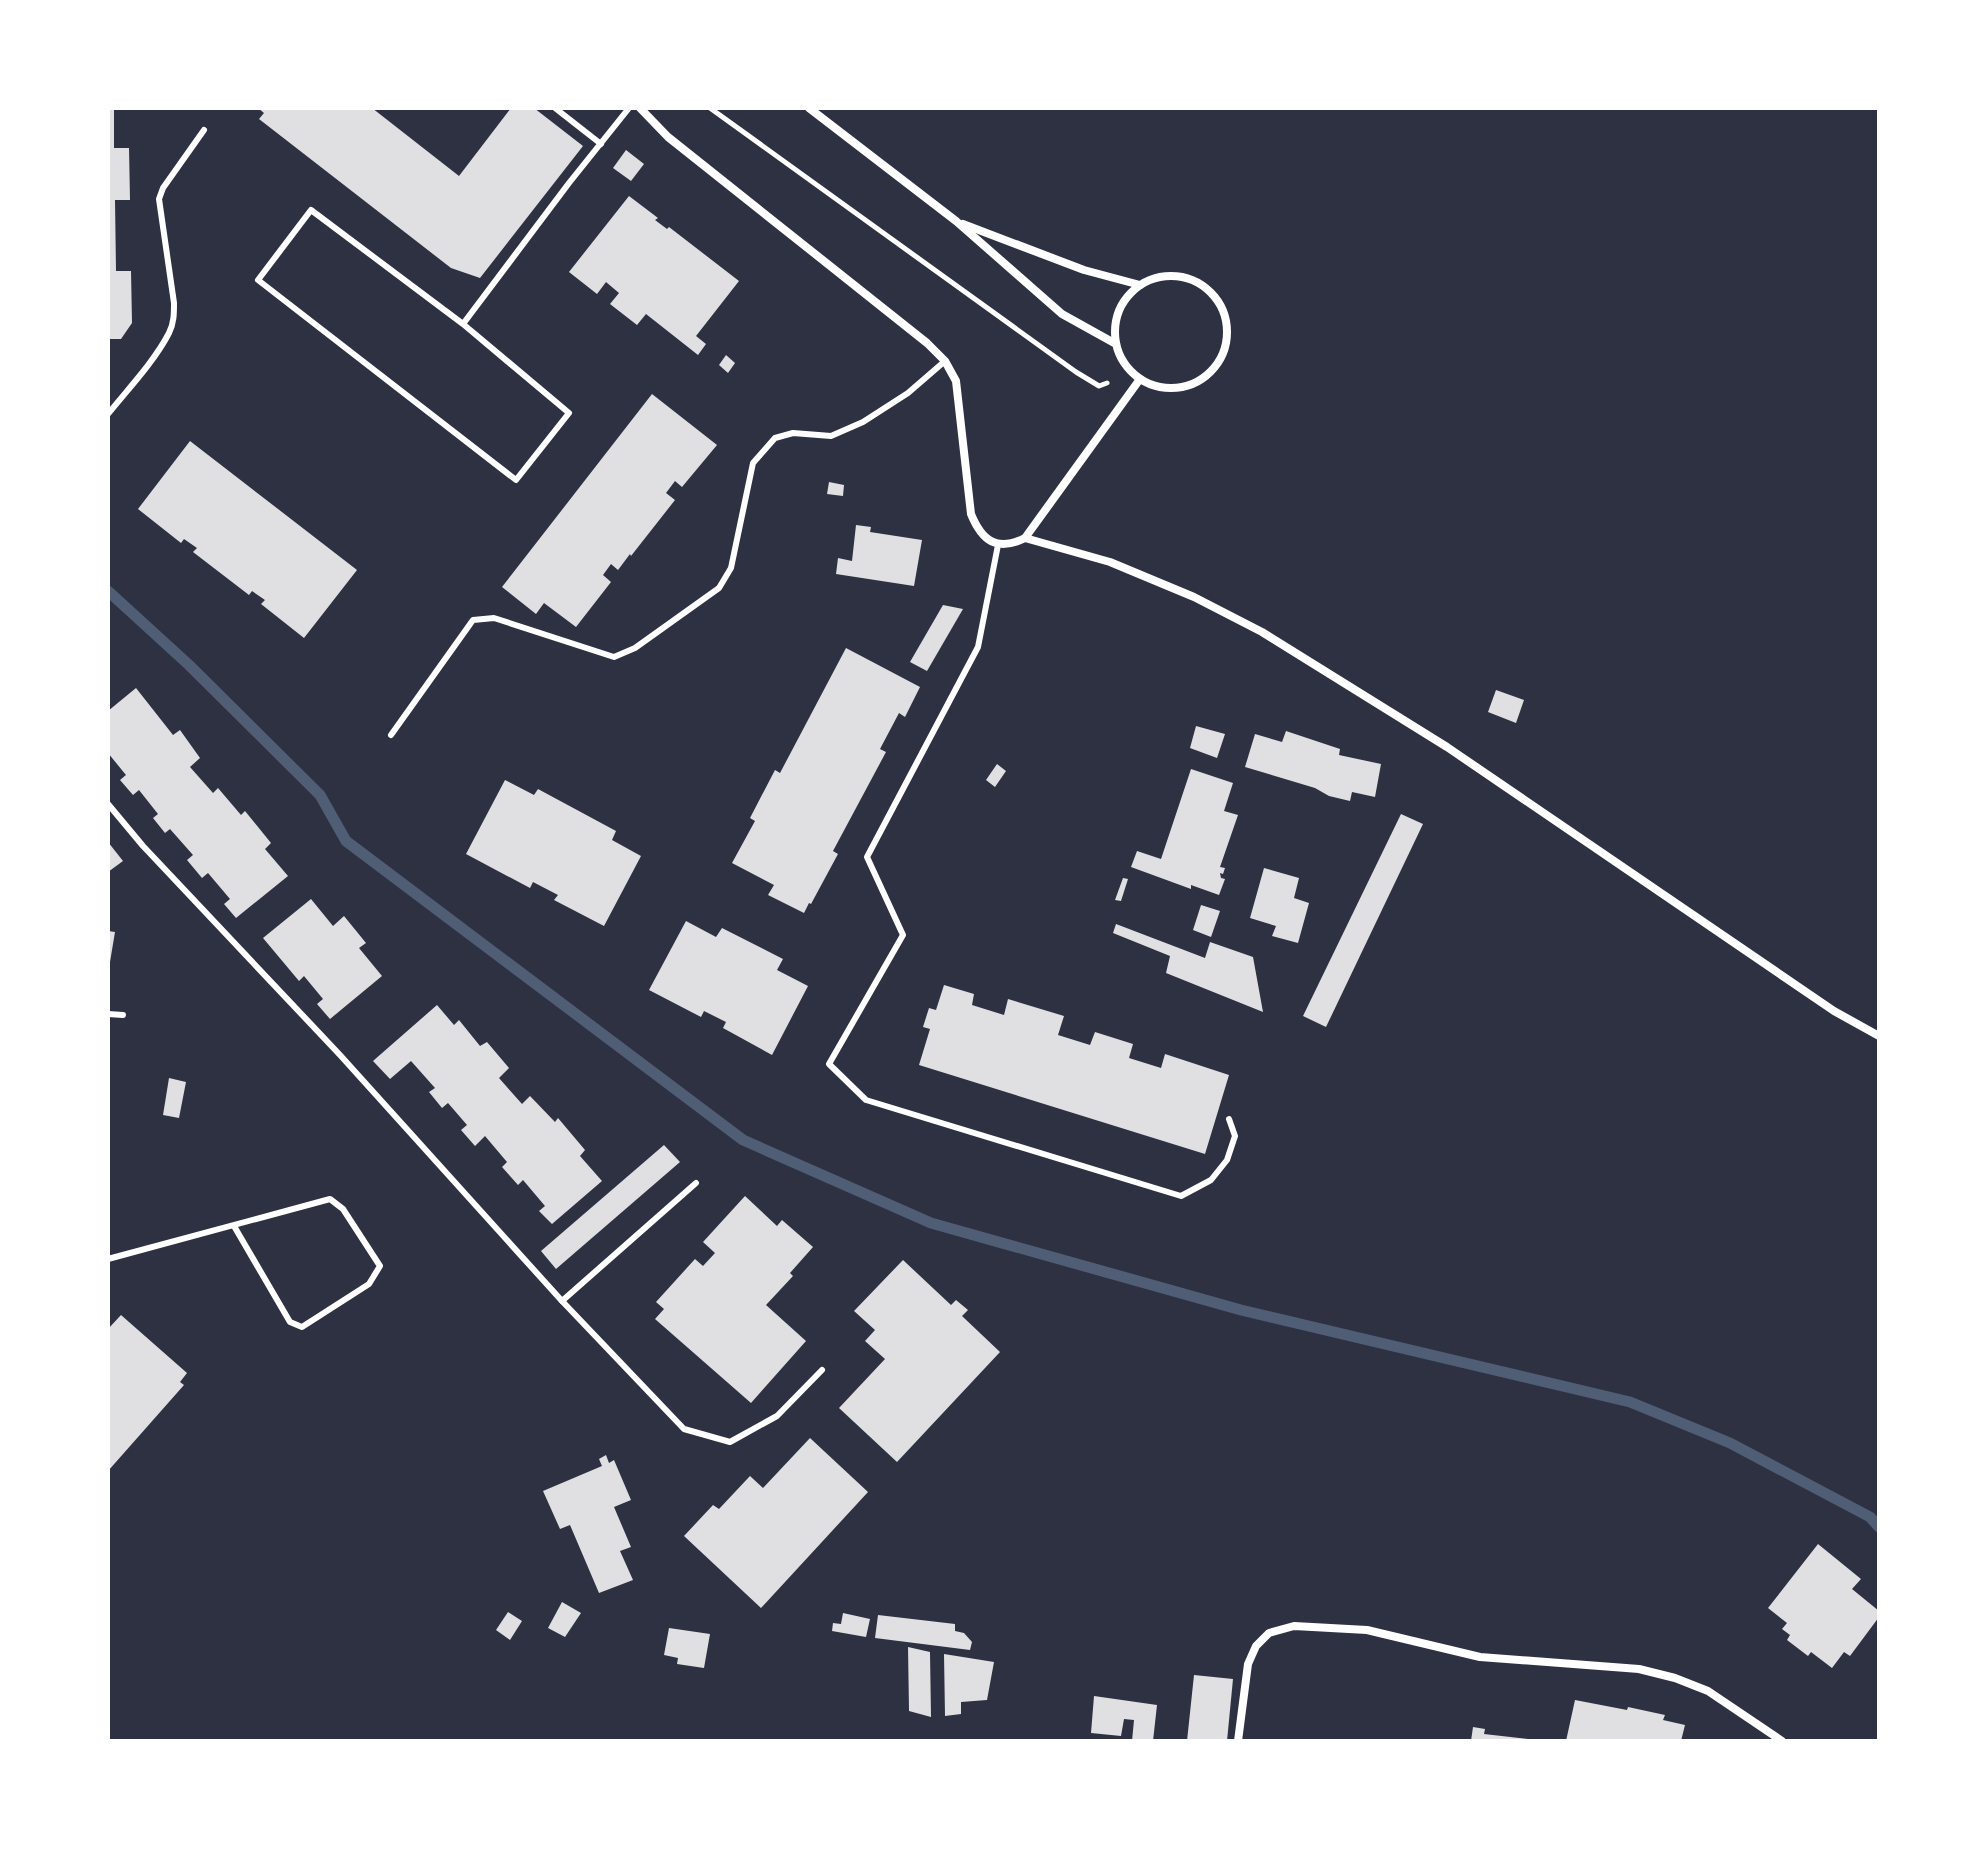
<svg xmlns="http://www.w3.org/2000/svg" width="1987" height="1849" font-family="Rubik,sans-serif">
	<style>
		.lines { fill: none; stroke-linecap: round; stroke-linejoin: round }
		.stream { stroke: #4f5d75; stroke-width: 11 }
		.building { fill: #e0e0e3 }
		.path { stroke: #fff; stroke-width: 5 }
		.service { stroke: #fff; stroke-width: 6 }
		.minor { stroke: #fff; stroke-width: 8 }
	</style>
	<rect width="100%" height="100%" fill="#2d3142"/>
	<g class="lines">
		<polyline class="stream" points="108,591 189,665 320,795 346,841 743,1140 931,1223 1241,1310 1630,1402 1730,1443 1870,1517 1879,1527"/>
	</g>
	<g class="building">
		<polygon points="108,108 114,108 114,148 129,148 130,200 115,200 116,271 131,271 132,323 121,339 108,339"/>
		<polygon points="258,108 372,108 459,176 511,108 534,108 583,146 480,278 451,268 259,119 264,113"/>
		<polygon points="626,150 644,164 631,181 613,168"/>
		<polygon points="629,196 658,218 655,220 667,229 669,227 739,281 696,336 706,344 698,355 646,314 637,325 610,304 619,293 606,282 597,294 569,272"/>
		<polygon points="726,355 735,363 728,373 719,365"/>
		<polygon points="652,394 717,445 682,487 675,481 666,493 675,500 631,556 630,554 618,570 611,564 603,575 611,582 576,627 544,603 536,614 502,587"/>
		<polygon points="190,441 357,570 304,638 261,604 265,600 252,591 249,595 193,552 197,548 184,539 181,543 138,509"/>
		<polygon points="829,482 844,485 843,496 827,494"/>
		<polygon points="856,525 871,527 870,532 922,540 914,586 836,574 838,558 852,561"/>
		<polygon points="943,605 963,609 927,671 910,662"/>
		<polygon points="846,648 920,687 905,717 899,713 880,749 886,752 833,851 838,854 811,904 809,903 804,913 768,895 774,885 732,863 755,821 750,818 775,770 780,773"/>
		<polygon points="136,688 173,735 180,730 200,758 190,767 213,793 218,788 241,815 245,811 271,843 265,849 288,876 236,918 224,904 230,899 208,873 202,878 187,860 193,855 170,829 165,833 153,818 158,814 139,790 133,795 120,780 126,775 108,753 108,711"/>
		<polygon points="1496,690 1524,700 1516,723 1488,712"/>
		<polygon points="1196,726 1225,734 1217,758 1190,748"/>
		<polygon points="1286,731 1340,749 1339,755 1381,764 1375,797 1352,792 1350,801 1329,796 1315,788 1245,767 1255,734 1282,742"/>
		<polygon points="997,764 1006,771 995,787 986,780"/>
		<polygon points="1191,769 1233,783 1224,811 1238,815 1220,867 1225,868 1223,874 1220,873 1221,878 1225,879 1219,895 1191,885 1191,889 1131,867 1137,851 1161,859"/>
		<polygon points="505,780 534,795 538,789 616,831 612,840 641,856 604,926 554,900 558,895 533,882 530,888 466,854"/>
		<polygon points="1401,814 1423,824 1326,1027 1303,1016"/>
		<polygon points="108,842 123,861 108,872"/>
		<polygon points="1264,868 1299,878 1294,898 1309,903 1298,943 1272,936 1276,926 1250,918"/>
		<polygon points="1123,878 1128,879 1121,901 1115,900"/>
		<polygon points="311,899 333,926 344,916 366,943 359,948 382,976 330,1019 317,1004 323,999 304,976 299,981 263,938"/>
		<polygon points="1201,905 1220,911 1211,937 1193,930"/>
		<polygon points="686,921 716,937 722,928 783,959 777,970 808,986 772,1055 723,1028 726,1022 704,1011 701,1017 649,990"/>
		<polygon points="1116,924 1205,958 1210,942 1253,957 1263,1012 1166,973 1170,956 1113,933"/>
		<polygon points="108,931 115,932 110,962 108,962"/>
		<polygon points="944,985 974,994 972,1005 1004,1015 1008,999 1064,1016 1058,1035 1090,1045 1095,1032 1133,1044 1129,1058 1161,1068 1165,1054 1229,1075 1205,1154 919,1065 930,1029 923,1027 929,1008 936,1010"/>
		<polygon points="437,1005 454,1025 459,1020 480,1046 487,1042 509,1068 499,1078 522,1104 530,1096 555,1122 558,1118 585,1150 580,1156 602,1181 552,1224 539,1211 545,1206 523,1180 518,1185 502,1167 507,1162 485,1136 475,1146 461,1130 467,1125 448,1103 442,1108 429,1092 435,1088 411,1061 390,1079 373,1061"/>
		<polygon points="169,1078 186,1082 179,1118 163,1115"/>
		<polygon points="664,1145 680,1162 556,1269 541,1251"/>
		<polygon points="745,1196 777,1226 782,1220 813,1247 790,1273 793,1276 766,1305 806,1341 751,1403 655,1319 664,1309 656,1302 695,1259 703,1266 715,1253 703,1242"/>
		<polygon points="903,1260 951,1305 956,1300 968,1310 962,1316 1000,1352 897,1462 839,1408 885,1359 865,1341 875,1330 854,1311"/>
		<polygon points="121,1315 187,1373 180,1382 184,1385 108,1471 108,1329"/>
		<polygon points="810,1438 868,1492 761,1608 684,1536 713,1505 719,1509 750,1476 763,1488"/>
		<polygon points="606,1455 609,1463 614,1460 631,1500 614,1507 631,1547 620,1551 633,1580 599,1593 570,1525 560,1529 543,1491 602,1466 599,1459"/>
		<polygon points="1818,1544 1861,1579 1852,1589 1879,1611 1879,1617 1850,1656 1844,1652 1832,1668 1811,1652 1808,1656 1787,1640 1790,1635 1782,1629 1787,1623 1768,1608"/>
		<polygon points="562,1602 581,1613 565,1637 548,1628"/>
		<polygon points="508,1612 522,1621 510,1640 496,1630"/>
		<polygon points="843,1613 870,1619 866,1637 832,1631 833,1623 841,1624"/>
		<polygon points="878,1615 955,1624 955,1631 964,1633 972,1642 970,1650 875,1638"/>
		<polygon points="669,1628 710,1634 704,1668 677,1664 678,1658 664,1655"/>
		<polygon points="908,1647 930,1652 931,1717 909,1711"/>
		<polygon points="944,1654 994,1662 987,1700 961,1702 961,1714 945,1716"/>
		<polygon points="1194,1675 1233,1679 1227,1741 1187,1741"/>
		<polygon points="1094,1696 1157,1705 1153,1741 1132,1741 1134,1720 1124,1719 1121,1736 1091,1733"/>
		<polygon points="1575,1700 1627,1710 1628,1707 1665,1715 1663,1720 1685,1725 1681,1741 1566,1741"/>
		<polygon points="1473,1727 1485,1729 1484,1734 1528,1739 1528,1741 1471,1741"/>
	</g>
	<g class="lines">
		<polyline class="path" points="710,108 1076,372 1099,386 1107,383"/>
		<g class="service">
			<polyline points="555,108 601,144"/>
			<polyline points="463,324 569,413 516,480 258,280 311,210 463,324 569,183 629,108"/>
			<path d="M 108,414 C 128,389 154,362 169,333 C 174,323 174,314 174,303 L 159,199 L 163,188 L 204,130"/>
			<polyline points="998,545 978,647 867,857 903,935 829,1064 866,1100 1181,1196 1211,1180 1227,1160 1235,1136 1229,1119"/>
			<polyline points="391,735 473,620 494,618 614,657 635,648 719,588 731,568 753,463 775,438 793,433 831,436 863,422 908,393 945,361"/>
			<polyline points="108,804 143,846 340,1055 562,1301 684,1429 730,1442 777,1416 822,1370"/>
			<polyline points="108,1014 123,1015"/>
			<polyline points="108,1259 330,1199 343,1209 380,1266 369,1284 302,1327 290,1322 234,1226"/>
			<polyline points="562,1301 696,1183"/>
		</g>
		<g class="minor">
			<path d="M 640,108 L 668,137 L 927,343 L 945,361 L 956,381 L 971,514 C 982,541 997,552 1025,538 L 1110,562 L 1194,597 L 1262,632 L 1447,747 L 1834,1011 L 1879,1036"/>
			<polyline points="809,108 956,221 1062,314 1116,344"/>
			<polyline points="963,224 1084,270 1140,285"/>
			<circle cx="1171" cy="332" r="56"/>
			<polyline points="1025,538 1140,379"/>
			<polyline points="1238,1741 1248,1664 1256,1646 1269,1633 1294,1626 1367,1630 1480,1657 1639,1669 1675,1678 1708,1691 1782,1741"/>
		</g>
	</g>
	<rect width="1987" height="1849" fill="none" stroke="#ffffff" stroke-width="220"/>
</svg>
